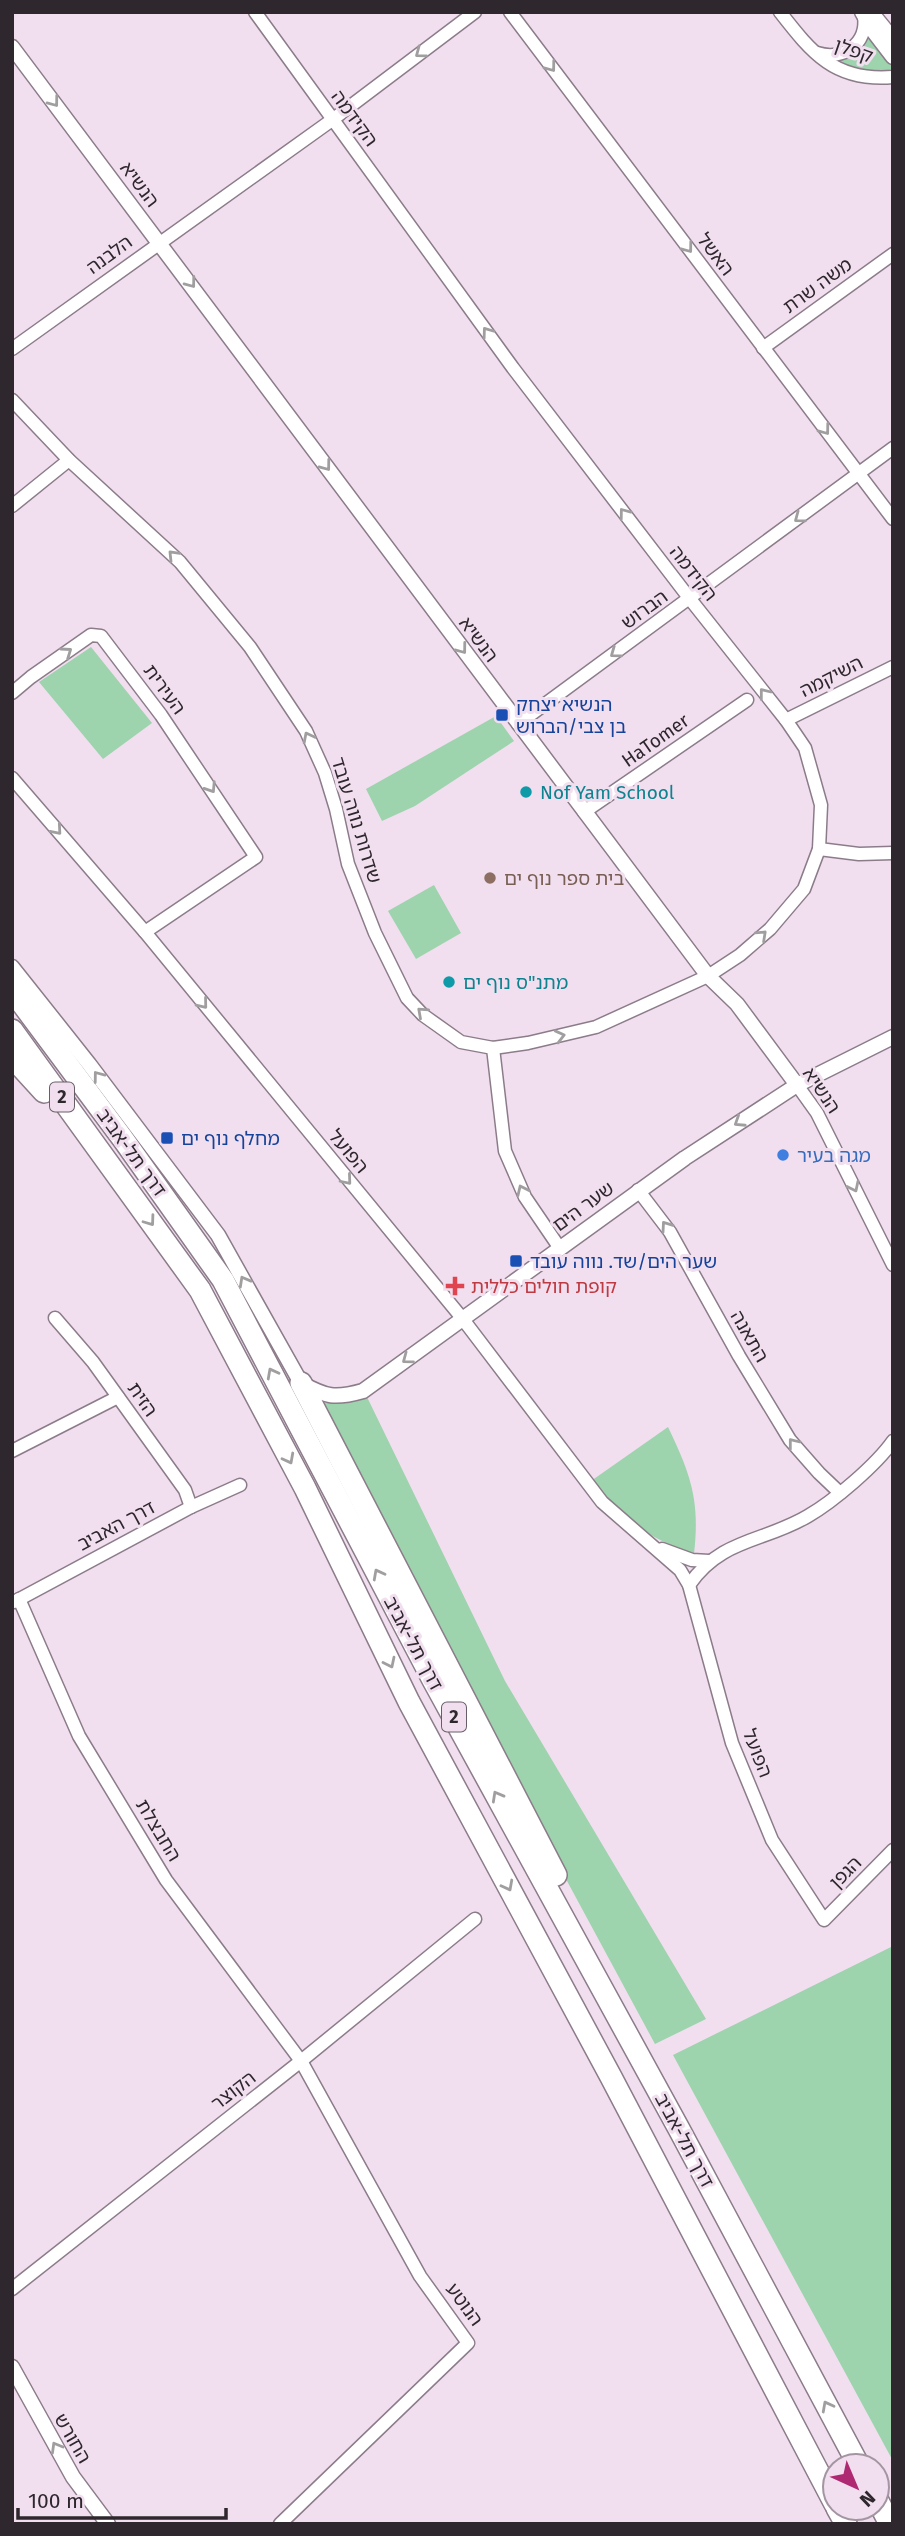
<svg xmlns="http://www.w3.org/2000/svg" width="905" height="2536" font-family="'Fira Sans','Noto Sans Hebrew',sans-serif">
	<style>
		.green { fill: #9dd3ad }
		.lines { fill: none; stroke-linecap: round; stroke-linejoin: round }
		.minor-casing { stroke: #8c7c8a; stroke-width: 15 }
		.tertiary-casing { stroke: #8c7c8a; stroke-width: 17 }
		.motorway-casing { stroke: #8c7c8a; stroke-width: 24 }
		.minor { stroke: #fff; stroke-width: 12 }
		.tertiary { stroke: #fff; stroke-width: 14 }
		.motorway { stroke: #fff; stroke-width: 21 }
		.oneway { stroke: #a19ea0 }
		.transit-dot { fill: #1a4fb4; stroke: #f1dfef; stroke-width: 2.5 }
		.culture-dot { fill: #0f9aa8; stroke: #f1dfef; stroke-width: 2.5 }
		.education-dot { fill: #8d6e63; stroke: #f1dfef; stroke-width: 2.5 }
		.shop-dot { fill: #3f7fe0; stroke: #f1dfef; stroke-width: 2.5 }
		.health-dot { fill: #e0444e; stroke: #f1dfef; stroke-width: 2.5 }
		.labels { text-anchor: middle; stroke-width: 6; stroke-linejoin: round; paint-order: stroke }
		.shield { fill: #f1dfef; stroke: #685e67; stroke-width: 2 }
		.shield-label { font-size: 18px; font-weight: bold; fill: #2e272d }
		.street-label { font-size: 19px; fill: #2e272d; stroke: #f1dfef }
		.transit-label { font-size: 19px; fill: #164399; stroke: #f1dfef; text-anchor: start }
		.culture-label { font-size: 19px; fill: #0d838f; stroke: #f1dfef; text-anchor: start }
		.education-label { font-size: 19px; fill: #785e54; stroke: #f1dfef; text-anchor: start }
		.shop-label { font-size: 19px; fill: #366cbe; stroke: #f1dfef; text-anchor: start }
		.health-label { font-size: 19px; fill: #be3a42; stroke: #f1dfef; text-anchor: start }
	</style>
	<rect width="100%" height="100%" fill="#f1dfef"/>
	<g class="green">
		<path d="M 868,34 L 893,63 L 893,69 C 874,74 854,71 837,61 Z"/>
		<polygon points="91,647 152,723 103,759 39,682"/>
		<polygon points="496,716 514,741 415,806 382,821 366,789"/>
		<polygon points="434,885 461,933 416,959 388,911"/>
		<polygon points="367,1397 505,1681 706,2019 655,2044 472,1705 321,1403 344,1403"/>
		<path d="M 668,1427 C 691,1475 700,1501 694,1554 C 646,1537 623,1520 591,1481 Z"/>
		<polygon points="893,1946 893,2461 673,2055"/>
	</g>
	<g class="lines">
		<defs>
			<g id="minor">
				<polyline points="255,12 513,368 690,599 786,720 805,748 821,805 819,849 804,889 770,929 740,955 708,976 596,1027 528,1043 493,1048"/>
				<polyline points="510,12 893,519"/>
				<path d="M 780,12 C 812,53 835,82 893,77"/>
				<path d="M 817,53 C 843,61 868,44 864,16"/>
				<polyline points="763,348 893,254"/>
				<polyline points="12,349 332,120 475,12"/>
				<polyline points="12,400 69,460 180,562 250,647 306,731 325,773 336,809 348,864 375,933 407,998 423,1015 461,1042 493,1048 505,1151 525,1197 559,1247"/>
				<polyline points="12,506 69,460"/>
				<polyline points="12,693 31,677 91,635 101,636 161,715 256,857 145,932"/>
				<polyline points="786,720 893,667"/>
				<polyline points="518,724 893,448"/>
				<polyline points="12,778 145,932 462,1318 602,1502 680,1570 689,1585 732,1743 772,1840 824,1920 893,1850"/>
				<polyline points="584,812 747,700"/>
				<polyline points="819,849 859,854 893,853"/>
				<polyline points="797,1085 817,1113 893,1265"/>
				<polyline points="638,1190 670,1232 739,1356 790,1440 819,1473 840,1493"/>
				<polyline points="55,1318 93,1362 185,1490 191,1507"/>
				<polyline points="12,1451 118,1397"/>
				<polyline points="662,1549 692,1560 709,1561"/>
				<path d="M 689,1585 C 721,1538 765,1542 808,1516 C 834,1501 876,1465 893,1441"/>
				<polyline points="19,1599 79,1736 166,1880 301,2061 420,2276 468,2343 280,2524"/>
				<polyline points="14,1602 191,1507 240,1485"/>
				<polyline points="12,2289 301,2061 475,1919"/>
			</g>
			<g id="tertiary">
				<polyline points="862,12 873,31 893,57"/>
				<polyline points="871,12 893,39"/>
				<polyline points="12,47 708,976 737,1004 797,1085"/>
				<path d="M 12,967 L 89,1064 L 218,1235 L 301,1383 C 326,1397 335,1399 363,1391 L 685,1158 L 797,1085 L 893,1037"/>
				<polyline points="12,2367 73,2477 108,2524"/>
			</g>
			<g id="motorway">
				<polyline points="12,990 123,1139 223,1280 433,1680 679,2129 859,2466"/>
				<polyline points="12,1030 200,1290 305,1488 409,1702 611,2077 835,2504"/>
				<polyline points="12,1057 44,1092"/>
				<polyline points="301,1383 556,1875"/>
				<polyline points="877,2499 890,2524"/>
				<polyline points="837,2508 846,2524"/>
			</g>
		</defs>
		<use href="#minor" class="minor-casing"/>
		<use href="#tertiary" class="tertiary-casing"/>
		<use href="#motorway" class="motorway-casing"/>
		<use href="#minor" class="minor"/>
		<use href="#tertiary" class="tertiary"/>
		<use href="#motorway" class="motorway"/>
	</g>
	<defs><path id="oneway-chevron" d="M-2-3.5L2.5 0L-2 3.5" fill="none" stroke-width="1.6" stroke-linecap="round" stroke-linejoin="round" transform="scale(1.75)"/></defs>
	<g class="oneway">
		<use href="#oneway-chevron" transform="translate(420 53) rotate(143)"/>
		<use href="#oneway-chevron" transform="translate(551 67) rotate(53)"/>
		<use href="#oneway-chevron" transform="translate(54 102) rotate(53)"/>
		<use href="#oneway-chevron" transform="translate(688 248) rotate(53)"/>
		<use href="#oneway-chevron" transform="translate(191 283) rotate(53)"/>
		<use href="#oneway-chevron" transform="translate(487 332) rotate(-126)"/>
		<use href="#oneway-chevron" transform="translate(825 430) rotate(53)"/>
		<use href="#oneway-chevron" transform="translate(326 466) rotate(53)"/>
		<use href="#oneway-chevron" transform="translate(624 513) rotate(-127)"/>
		<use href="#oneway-chevron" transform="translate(799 518) rotate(143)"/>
		<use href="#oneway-chevron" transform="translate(173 555) rotate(-134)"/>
		<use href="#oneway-chevron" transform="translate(462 649) rotate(53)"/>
		<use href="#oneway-chevron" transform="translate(67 652) rotate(-35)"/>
		<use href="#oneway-chevron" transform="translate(615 653) rotate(144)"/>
		<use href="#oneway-chevron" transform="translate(764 693) rotate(-128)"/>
		<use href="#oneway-chevron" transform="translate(308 737) rotate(-117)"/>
		<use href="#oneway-chevron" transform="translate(211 788) rotate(57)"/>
		<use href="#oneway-chevron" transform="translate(57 830) rotate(49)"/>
		<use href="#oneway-chevron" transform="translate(762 935) rotate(-43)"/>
		<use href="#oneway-chevron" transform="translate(203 1004) rotate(51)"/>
		<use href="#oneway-chevron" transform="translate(422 1012) rotate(-138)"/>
		<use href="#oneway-chevron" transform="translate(560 1036) rotate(-14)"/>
		<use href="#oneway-chevron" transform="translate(98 1076) rotate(-127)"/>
		<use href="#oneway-chevron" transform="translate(739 1122) rotate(147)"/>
		<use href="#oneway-chevron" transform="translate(347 1180) rotate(50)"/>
		<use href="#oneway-chevron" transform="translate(854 1187) rotate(64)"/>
		<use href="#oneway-chevron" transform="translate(522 1190) rotate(-115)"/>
		<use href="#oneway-chevron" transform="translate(150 1221) rotate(54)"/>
		<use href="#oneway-chevron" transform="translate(666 1226) rotate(-125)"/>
		<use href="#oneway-chevron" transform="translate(244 1281) rotate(-119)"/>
		<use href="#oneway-chevron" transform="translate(407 1359) rotate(143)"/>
		<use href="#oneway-chevron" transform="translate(272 1373) rotate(-118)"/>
		<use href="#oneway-chevron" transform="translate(793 1443) rotate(-128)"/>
		<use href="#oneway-chevron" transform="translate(289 1459) rotate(62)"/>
		<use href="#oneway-chevron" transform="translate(378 1574) rotate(-118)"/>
		<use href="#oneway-chevron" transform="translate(390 1663) rotate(64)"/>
		<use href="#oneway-chevron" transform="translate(497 1796) rotate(-119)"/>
		<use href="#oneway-chevron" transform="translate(508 1886) rotate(62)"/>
		<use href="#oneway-chevron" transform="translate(827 2406) rotate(-118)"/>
		<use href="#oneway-chevron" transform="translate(56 2447) rotate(-120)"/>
	</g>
	<g class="transit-dot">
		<rect x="495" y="708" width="14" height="14" rx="3.5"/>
		<rect x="160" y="1131" width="14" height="14" rx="3.5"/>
		<rect x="509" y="1254" width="14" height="14" rx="3.5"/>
	</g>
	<g class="culture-dot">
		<circle cx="526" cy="792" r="7"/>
		<circle cx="449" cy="982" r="7"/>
	</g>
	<circle class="education-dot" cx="490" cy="878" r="7"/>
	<circle class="shop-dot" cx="783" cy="1155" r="7"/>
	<path class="health-dot" d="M451.5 1275.5h7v7h7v7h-7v7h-7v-7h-7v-7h7z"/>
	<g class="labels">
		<g class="shield">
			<rect x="50" y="1082.5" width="24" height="29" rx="5"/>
			<rect x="442" y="1702.5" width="24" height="29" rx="5"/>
		</g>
		<g class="shield-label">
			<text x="62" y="1103">2</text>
			<text x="454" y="1723">2</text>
		</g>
		<g class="street-label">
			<text transform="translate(854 50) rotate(19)" y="7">קפלן</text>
			<text transform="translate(355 118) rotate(54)" y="7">הקידמה</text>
			<text transform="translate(140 184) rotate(53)" y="7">הנשיא</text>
			<text transform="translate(109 254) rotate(-36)" y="7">הלבנה</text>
			<text transform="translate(716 254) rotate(53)" y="7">האשל</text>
			<text transform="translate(817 285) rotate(-36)" y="7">משה שרת</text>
			<text transform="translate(694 573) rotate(52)" y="7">הקידמה</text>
			<text transform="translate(644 609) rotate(-36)" y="7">הברוש</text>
			<text transform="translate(479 639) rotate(53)" y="7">הנשיא</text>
			<text transform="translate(831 676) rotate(-27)" y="7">השיקמה</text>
			<text transform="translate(165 689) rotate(54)" y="7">העירית</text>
			<text transform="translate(655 740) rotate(-35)" y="7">HaTomer</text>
			<text transform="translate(357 820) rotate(73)" y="7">שדרות נווה עובד</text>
			<text transform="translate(822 1090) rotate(56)" y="7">הנשיא</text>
			<text transform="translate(349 1151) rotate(50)" y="7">הפועל</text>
			<text transform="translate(132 1152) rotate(54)" y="7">דרך תל-אביב</text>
			<text transform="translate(583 1206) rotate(-36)" y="7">שער הים</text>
			<text transform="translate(750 1336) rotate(60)" y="7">התאנה</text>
			<text transform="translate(143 1399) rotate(55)" y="7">הזית</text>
			<text transform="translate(116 1525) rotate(-28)" y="7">דרך האביב</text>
			<text transform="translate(414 1643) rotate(62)" y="7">דרך תל-אביב</text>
			<text transform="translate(758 1753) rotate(69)" y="7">הפועל</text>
			<text transform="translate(159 1830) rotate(59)" y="7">החבצלת</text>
			<text transform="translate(845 1872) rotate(-45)" y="7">הגפן</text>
			<text transform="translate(233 2090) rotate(-38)" y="7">הקוצר</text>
			<text transform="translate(685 2140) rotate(62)" y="7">דרך תל-אביב</text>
			<text transform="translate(465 2304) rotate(54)" y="7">הנוטע</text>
			<text transform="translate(73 2438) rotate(60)" y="7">החורש</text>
		</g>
		<g class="transit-label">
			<text x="516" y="711">הנשיא יצחק<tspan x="516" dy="22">בן צבי/הברוש</tspan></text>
			<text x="181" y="1145">מחלף נוף ים</text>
			<text x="530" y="1268">שער הים/שד. נווה עובד</text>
		</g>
		<g class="culture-label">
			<text x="540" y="799">Nof Yam School</text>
			<text x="463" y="989">מתנ"ס נוף ים</text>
		</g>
		<g class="education-label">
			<text x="504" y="885">בית ספר נוף ים</text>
		</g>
		<g class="shop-label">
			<text x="797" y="1162">מגה בעיר</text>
		</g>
		<g class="health-label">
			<text x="471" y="1293">קופת חולים כללית</text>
		</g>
	</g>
	<rect width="905" height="2536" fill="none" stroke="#2e272d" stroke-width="28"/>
	<g transform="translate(856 2487) rotate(136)"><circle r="33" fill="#f1dfef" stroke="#a395a1" stroke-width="2"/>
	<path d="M0-5L12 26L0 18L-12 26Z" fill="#ae2971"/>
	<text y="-10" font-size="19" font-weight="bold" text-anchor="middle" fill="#2e272d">N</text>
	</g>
	<path d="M18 2508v10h208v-10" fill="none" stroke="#2e272d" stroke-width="3.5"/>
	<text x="28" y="2508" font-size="21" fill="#2e272d" stroke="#f1dfef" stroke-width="5" paint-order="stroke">100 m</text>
</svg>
